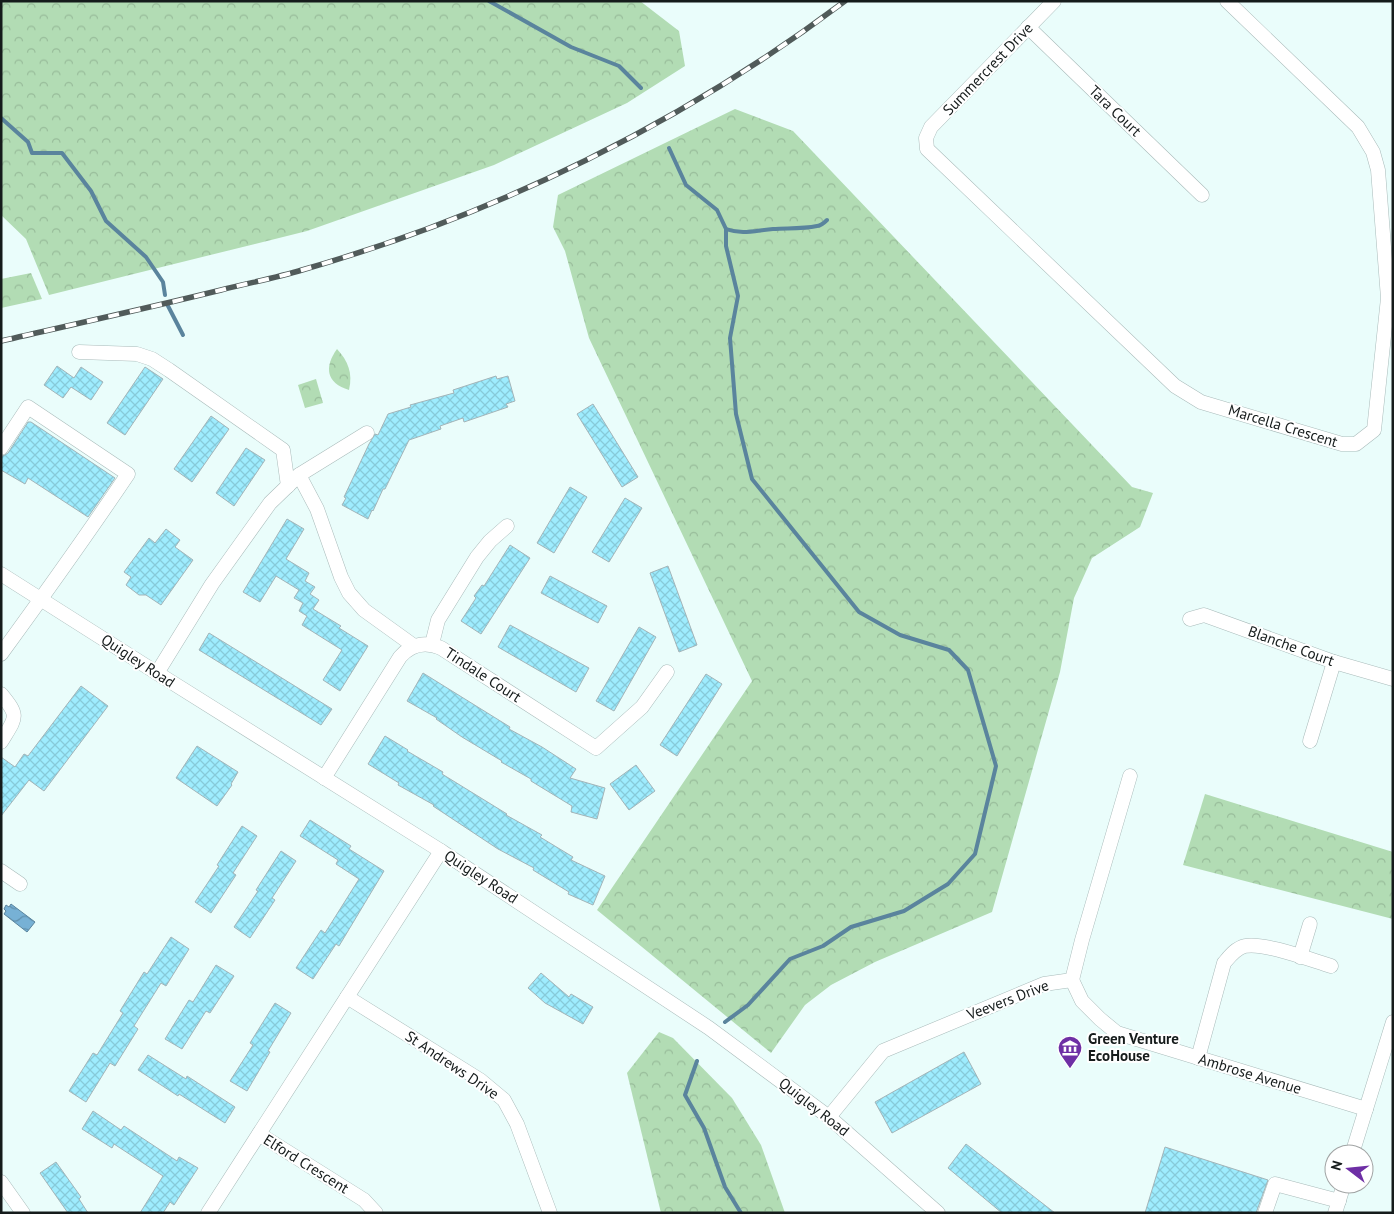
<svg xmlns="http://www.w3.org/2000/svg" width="1394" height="1214" font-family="'PT Sans',sans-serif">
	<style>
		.forest { fill: url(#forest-crowns) }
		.water { fill: url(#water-waves); stroke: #5a849d }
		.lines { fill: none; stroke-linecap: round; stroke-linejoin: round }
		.stream { stroke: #5a849d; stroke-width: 4 }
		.building { fill: url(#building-cross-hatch); stroke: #a3b4b8 }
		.minor-casing { stroke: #a9bbba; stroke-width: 15 }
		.minor { stroke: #fff; stroke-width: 14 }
		.rail-casing { stroke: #515b5a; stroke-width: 5.5 }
		.rail { stroke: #fff; stroke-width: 4; stroke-dasharray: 11; stroke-linecap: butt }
		.labels { text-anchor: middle; stroke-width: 4; stroke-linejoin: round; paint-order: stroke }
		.street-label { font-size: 15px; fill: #151b1b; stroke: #fff }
		.poi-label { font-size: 15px; font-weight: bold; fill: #151b1b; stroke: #fff; text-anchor: start }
	</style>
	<defs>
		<pattern id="forest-crowns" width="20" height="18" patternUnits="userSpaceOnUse" patternTransform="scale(1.25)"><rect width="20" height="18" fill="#b2dcb4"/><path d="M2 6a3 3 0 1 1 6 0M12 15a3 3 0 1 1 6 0" fill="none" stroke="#98bc9a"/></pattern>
		<pattern id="water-waves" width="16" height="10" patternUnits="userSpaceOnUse" patternTransform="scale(1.25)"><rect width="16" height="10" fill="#77b1d5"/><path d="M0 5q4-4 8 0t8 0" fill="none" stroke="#608fac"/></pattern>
		<pattern id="building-cross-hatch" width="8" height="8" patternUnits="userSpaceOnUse" patternTransform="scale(1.25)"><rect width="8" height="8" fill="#9eecfe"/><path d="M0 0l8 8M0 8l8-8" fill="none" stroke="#87cad9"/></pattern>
	</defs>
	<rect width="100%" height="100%" fill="#eafdfb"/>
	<g class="forest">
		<polygon points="1,1 640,1 679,31 685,66 627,103 494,165 307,231 49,295 26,239 1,215"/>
		<polygon points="735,109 793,131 1132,487 1153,493 1140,527 1092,558 1074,598 1060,672 992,912 875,962 831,985 805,1005 771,1053 597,910 752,681 589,338 565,251 553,227 558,195"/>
		<polygon points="31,273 42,299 1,308 1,279"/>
		<path d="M 337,349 C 348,361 353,373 349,390 C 326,383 324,367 337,349 Z"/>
		<polygon points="316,379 323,403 305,408 298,385"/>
		<polygon points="1205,794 1393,852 1393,919 1183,865"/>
		<polygon points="659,1032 673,1038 732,1098 761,1145 785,1213 661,1213 627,1073"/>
	</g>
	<polygon class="water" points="11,904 35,922 27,932 4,914 6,911 4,909 6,905 9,907"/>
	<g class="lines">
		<g class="stream">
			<polyline points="489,1 571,47 619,66 641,88"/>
			<polyline points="1,118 28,142 32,153 62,153 91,191 106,221 146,257 163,282 165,295"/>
			<polyline points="669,148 686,185 717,210 726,229 726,246 738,296 730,338 736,414 752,479 859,612 900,635 949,650 968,670 996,766 975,854 948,884 904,911 851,927 823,946 790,959 748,1005 725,1022"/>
			<path d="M 726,229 C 742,235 757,230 773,229 C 788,228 802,229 817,226 C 821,226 824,223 827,220"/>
			<polyline points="167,304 183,335"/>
			<polyline points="697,1061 685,1095 704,1128 725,1187 741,1213"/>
		</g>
	</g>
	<g class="building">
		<polygon points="57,366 74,378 81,367 103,382 91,400 71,387 63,398 44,385"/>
		<polygon points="145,367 163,379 125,435 107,423"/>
		<polygon points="496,376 497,379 508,376 515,401 506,404 508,407 464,422 463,418 440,426 441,429 409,440 385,489 383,489 373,511 372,510 368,519 342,505 346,498 344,497 369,444 375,434 378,435 388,414 411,407 410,405 454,393 453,390"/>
		<polygon points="593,404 638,477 622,487 577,414"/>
		<polygon points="211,416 229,429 192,482 174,469"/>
		<polygon points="28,422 31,422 115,478 88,517 28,478 25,484 1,470 1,457 8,453"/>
		<polygon points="246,448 265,460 234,506 216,493"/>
		<polygon points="570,487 587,497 554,553 537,543"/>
		<polygon points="625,498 642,508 609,562 592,552"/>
		<polygon points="287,519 304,529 286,559 309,573 305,581 315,587 310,594 319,600 313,609 341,626 339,628 368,646 340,691 323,680 342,650 302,625 307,616 299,611 303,603 294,598 299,590 276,576 260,602 243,592"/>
		<polygon points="166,529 180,540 175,547 193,560 161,605 146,595 139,595 126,585 131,577 124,572 149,538 155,543"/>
		<polygon points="510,545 530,558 481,634 461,621 476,598 474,596 482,585 484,586"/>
		<polygon points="668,566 697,645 679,652 650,573"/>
		<polygon points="550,576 607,606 598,623 541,593"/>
		<polygon points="510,625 589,668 576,692 498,647"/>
		<polygon points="639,627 656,637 614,711 596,701"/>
		<polygon points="209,633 332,709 321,725 199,650"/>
		<polygon points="423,673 510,727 509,729 542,747 576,769 570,778 605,788 597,819 571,812 572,806 531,781 531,779 501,762 502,761 462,737 436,719 437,718 407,701"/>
		<polygon points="706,674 722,684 677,756 660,745"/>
		<polygon points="81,686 108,706 44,791 29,780 1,816 1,757 15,767 24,754 28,756"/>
		<polygon points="385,736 408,750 407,751 443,772 442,774 507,814 506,815 542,835 540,837 573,857 571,860 605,876 593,905 568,894 569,892 533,870 534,868 498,849 433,806 434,805 398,785 399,783 368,764"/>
		<polygon points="197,746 238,772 231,784 232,785 217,806 176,778"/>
		<polygon points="636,765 655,791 629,810 610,784"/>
		<polygon points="310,820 351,846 349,849 384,871 339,946 336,944 313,979 296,968 321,930 325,933 359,879 336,864 338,860 300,836"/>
		<polygon points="242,826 257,836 233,873 236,875 211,913 195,902 219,866 217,865"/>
		<polygon points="281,851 296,861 272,898 275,900 250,938 234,927 258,891 256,890"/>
		<polygon points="171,937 189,949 166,986 161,983 134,1026 138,1029 115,1066 110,1063 86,1102 69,1091 93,1053 97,1055 123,1013 120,1011 144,972 147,974"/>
		<polygon points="216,965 234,976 210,1013 206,1011 182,1049 165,1039 189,1000 193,1002"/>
		<polygon points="541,973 569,997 571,994 593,1007 583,1024 545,1003 528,988"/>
		<polygon points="275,1003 291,1013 268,1051 270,1052 247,1091 230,1081 253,1045 250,1043"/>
		<polygon points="964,1052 981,1084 892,1133 875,1102"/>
		<polygon points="148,1055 186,1079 187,1076 235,1107 225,1123 179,1094 178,1096 138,1070"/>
		<polygon points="93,1111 121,1130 124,1126 177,1161 179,1157 198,1168 174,1205 170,1202 163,1213 140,1213 163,1176 114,1144 112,1148 82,1129"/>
		<polygon points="966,1144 1055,1213 1002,1213 948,1168"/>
		<polygon points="1165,1147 1268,1180 1256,1213 1145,1213"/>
		<polygon points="56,1162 81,1197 79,1199 88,1213 68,1213 40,1173"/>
	</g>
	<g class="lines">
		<defs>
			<g id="minor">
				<polyline points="1054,1 931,127 926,138 927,149 1175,386 1201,402 1342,444 1356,444 1374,430 1388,298 1378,170 1373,152 1358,127 1227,1"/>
				<polyline points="1028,27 1202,195"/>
				<polyline points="79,352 137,354 152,359 169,370 283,450 288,486"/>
				<path d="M 1,448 L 28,407 L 128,474 C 87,535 44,595 1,654"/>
				<polyline points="299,475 317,509 341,577 349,593 364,610 414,646"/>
				<polyline points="1,574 157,673 441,851 709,1028 829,1117 938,1213"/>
				<polyline points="1190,619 1204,615 1334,662 1393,679"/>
				<polyline points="432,644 438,620 477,557 490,541 507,526"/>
				<polyline points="157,673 212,584 270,503 299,475 367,433"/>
				<path d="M 1,694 C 20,717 16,717 1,742"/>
				<polyline points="1310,741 1334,662"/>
				<path d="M 324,778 L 400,657 C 411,644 425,641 441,648 L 596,748 L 642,707 L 667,672"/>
				<polyline points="1,871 20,884"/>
				<polyline points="1300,957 1310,924"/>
				<polyline points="1072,980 1082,1001 1100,1019 1117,1033 1366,1109"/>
				<polyline points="347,997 480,1080 504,1100 517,1124 550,1213"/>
				<path d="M 1198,1058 L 1224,963 C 1230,956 1236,948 1245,946 C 1264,942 1311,960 1331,966"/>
				<polyline points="829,1117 883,1051 1044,984 1072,980 1082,940 1130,776"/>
				<polyline points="259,1134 364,1200 376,1213"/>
				<polyline points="1352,1154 1393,1022"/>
				<polyline points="1,1182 23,1213"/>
				<polyline points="208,1213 441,851"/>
				<polyline points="1265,1213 1275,1184 1339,1201"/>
				<polyline points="1335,1213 1344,1184"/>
			</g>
		</defs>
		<use href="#minor" class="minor-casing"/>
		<use href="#minor" class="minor"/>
		<defs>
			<path id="rail" d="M 1,341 C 75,324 148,308 221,290 C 248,283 276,278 302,270 C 497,214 683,123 845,1"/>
		</defs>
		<use href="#rail" class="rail-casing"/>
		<use href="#rail" class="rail"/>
	</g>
	<defs>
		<symbol id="museum-pin" viewBox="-11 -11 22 30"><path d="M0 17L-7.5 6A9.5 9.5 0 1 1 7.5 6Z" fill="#6e2fa5" stroke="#fff"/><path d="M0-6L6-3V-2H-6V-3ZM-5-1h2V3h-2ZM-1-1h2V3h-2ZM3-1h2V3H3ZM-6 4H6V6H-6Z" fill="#fff"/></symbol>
	</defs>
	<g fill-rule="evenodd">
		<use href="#museum-pin" x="1056" y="1034" width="28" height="38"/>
	</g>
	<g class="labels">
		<g class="street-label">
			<text transform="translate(988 69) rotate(-46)" y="5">Summercrest Drive</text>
			<text transform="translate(1115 111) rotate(44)" y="5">Tara Court</text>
			<text transform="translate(1283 426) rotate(17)" y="5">Marcella Crescent</text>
			<text transform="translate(1291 646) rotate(20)" y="5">Blanche Court</text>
			<text transform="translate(138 661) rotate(33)" y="5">Quigley Road</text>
			<text transform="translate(483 675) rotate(33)" y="5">Tindale Court</text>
			<text transform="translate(481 877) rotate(33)" y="5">Quigley Road</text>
			<text transform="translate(1008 1000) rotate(-21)" y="5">Veevers Drive</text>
			<text transform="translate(452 1065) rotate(34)" y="5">St Andrews Drive</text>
			<text transform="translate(1250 1074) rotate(17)" y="5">Ambrose Avenue</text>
			<text transform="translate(814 1107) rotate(38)" y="5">Quigley Road</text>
			<text transform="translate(306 1164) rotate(32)" y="5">Elford Crescent</text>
		</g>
		<g class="poi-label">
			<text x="1088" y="1044">Green Venture<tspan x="1088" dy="17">EcoHouse</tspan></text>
		</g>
	</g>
	<rect width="1394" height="1214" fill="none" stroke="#151b1b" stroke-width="5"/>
	<g transform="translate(1349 1169) rotate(286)"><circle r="24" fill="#ffffff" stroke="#a1a4a4"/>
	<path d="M0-4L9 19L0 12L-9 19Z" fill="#6e2fa5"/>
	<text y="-8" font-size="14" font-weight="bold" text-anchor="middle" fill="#151b1b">N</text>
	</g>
</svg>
